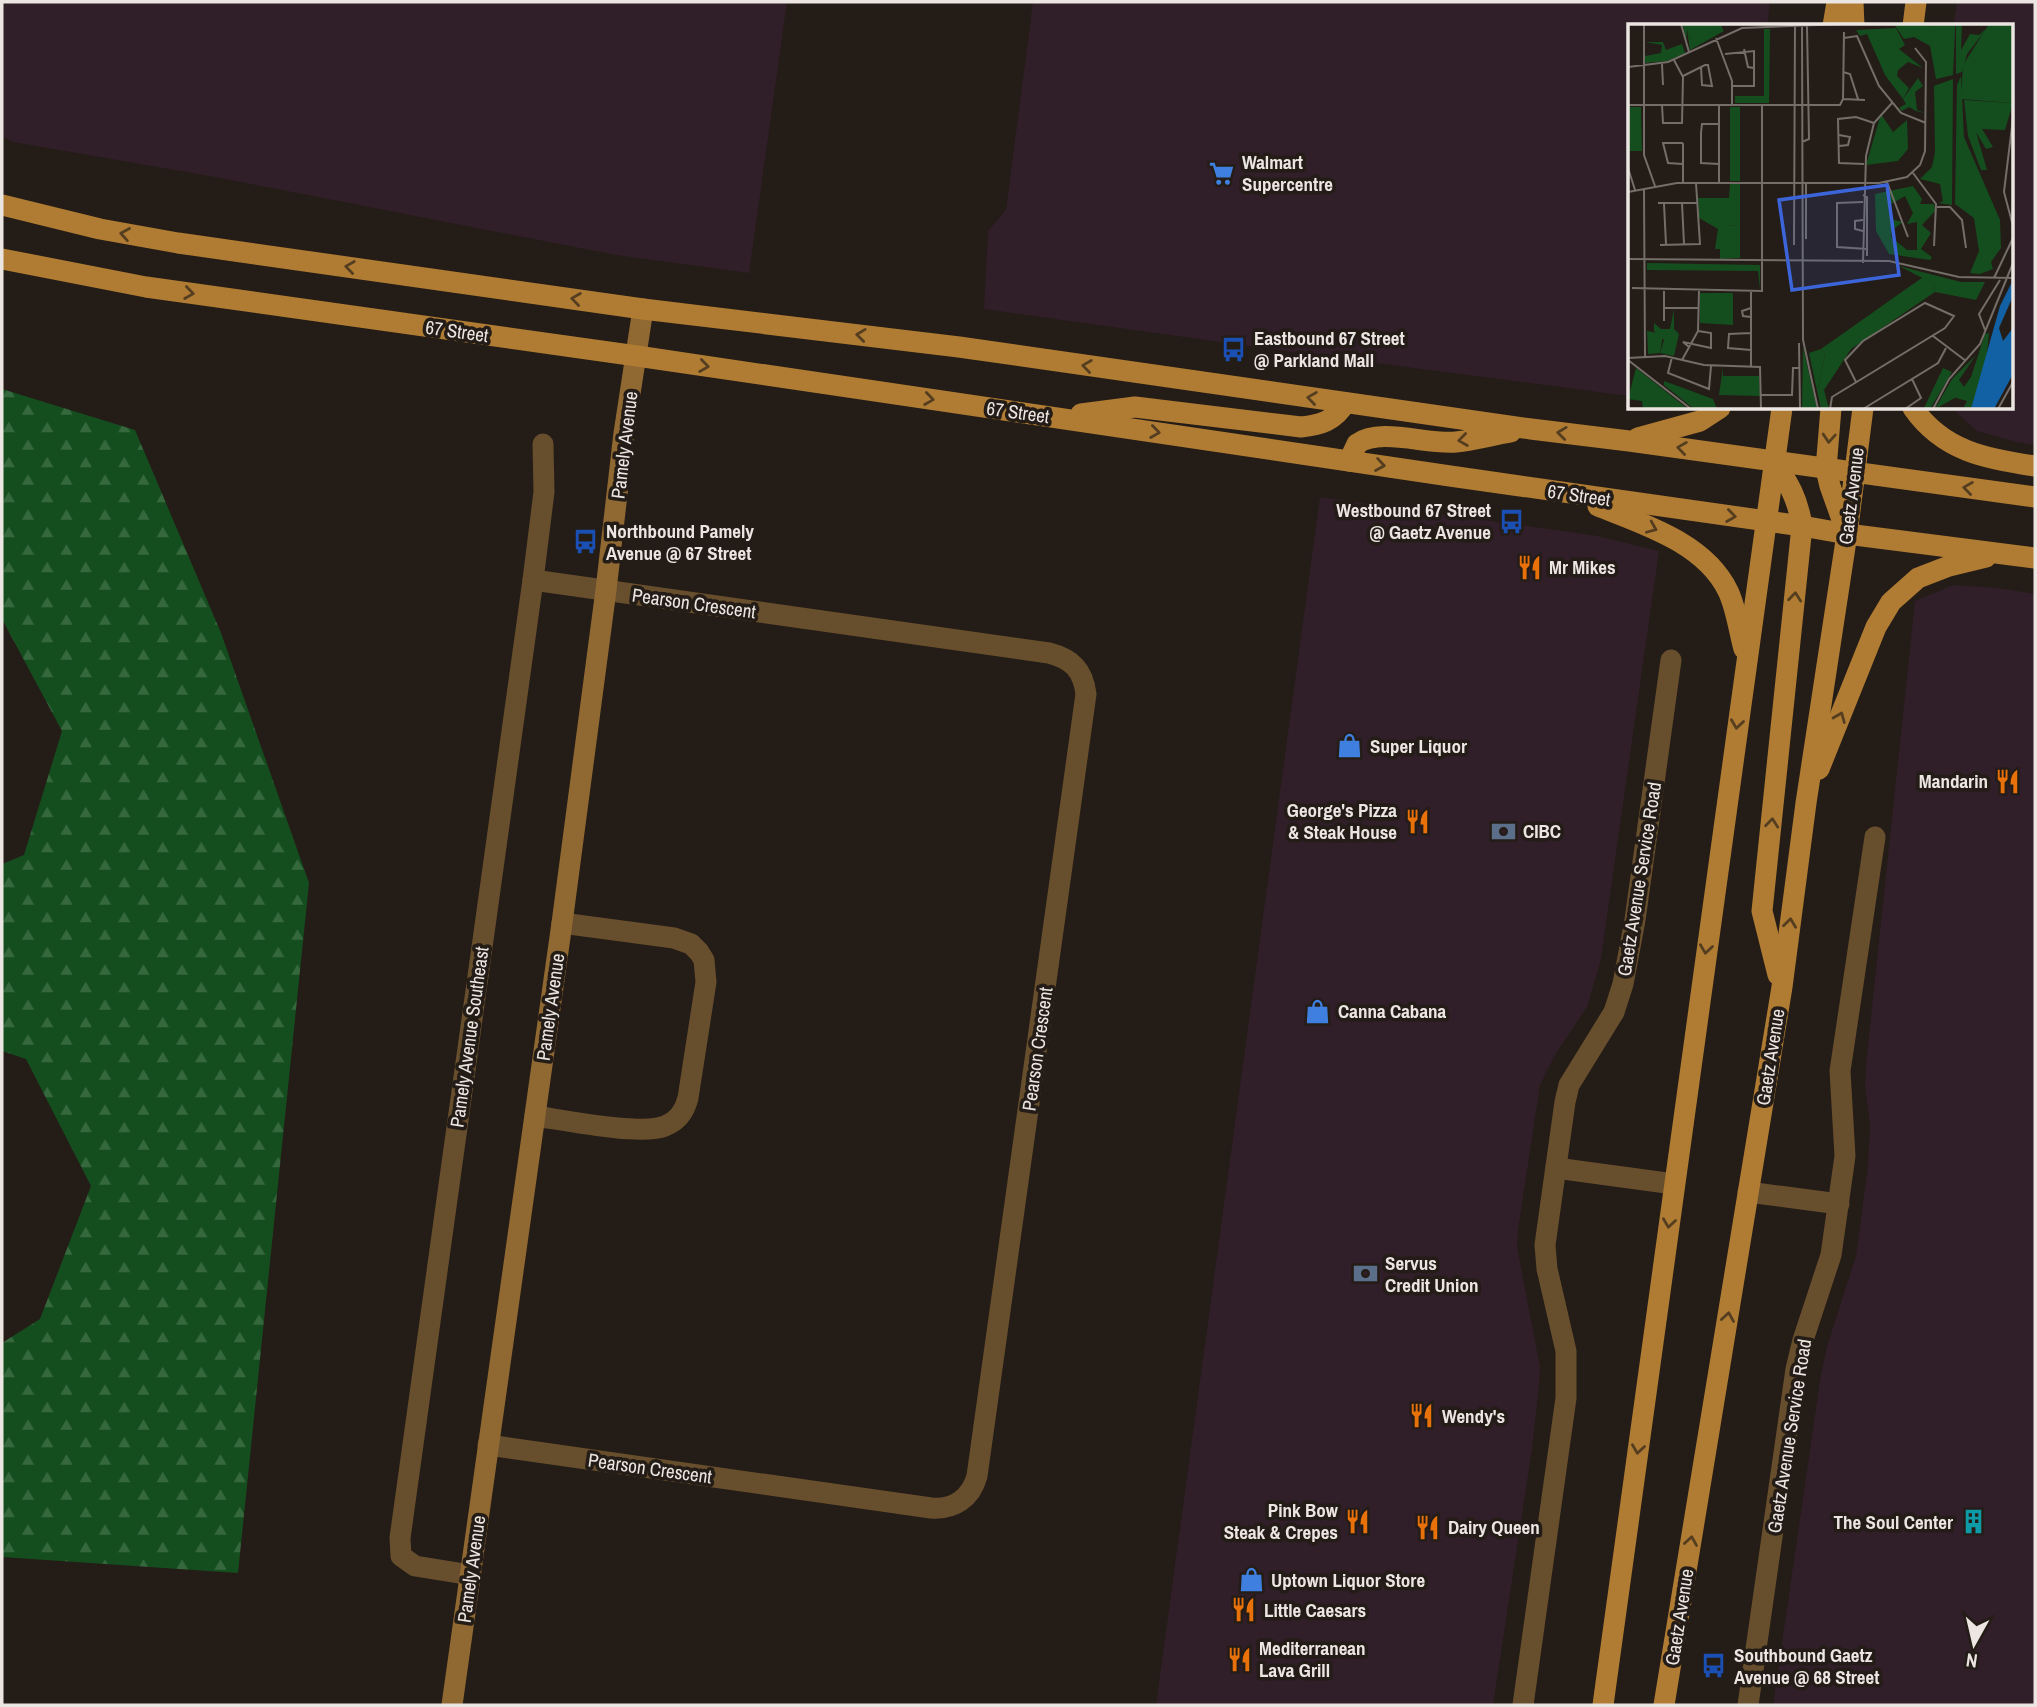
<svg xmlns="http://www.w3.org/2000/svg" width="2037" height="1707" font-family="'Archivo Narrow',sans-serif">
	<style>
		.commercial { fill: #301f28 }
		.forest { fill: url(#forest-firs) }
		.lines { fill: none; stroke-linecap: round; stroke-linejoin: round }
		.street { stroke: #674e2d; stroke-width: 21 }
		.secondary { stroke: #906832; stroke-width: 21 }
		.primary { stroke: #b07c33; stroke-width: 21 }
		.oneway { stroke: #553e20 }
		.labels { text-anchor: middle; stroke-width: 7; stroke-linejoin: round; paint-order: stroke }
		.poi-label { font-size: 19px; font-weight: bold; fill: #ece6e2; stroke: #241c16; text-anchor: start }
		.street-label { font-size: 19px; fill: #ece6e2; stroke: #241c16 }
		.inset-road { fill: none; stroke: #746d68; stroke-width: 2 }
		.view { fill: #3c65da; fill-opacity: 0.15; stroke: #3c65da; stroke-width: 3.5 }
		.inset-edge { fill: none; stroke: #ece6e2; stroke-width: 3.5 }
	</style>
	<defs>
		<pattern id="forest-firs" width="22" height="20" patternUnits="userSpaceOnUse" patternTransform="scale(1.75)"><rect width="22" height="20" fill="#144e1e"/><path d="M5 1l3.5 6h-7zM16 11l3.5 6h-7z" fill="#36683e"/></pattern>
	</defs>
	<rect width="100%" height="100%" fill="#241c16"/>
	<g class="commercial">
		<polygon points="2,2 787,2 749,273 616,255 215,177 13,142 2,136"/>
		<polygon points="1033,2 1770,2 1767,26 1629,26 1629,396 1299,353 984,309 988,231 1006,210"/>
		<polygon points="1957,2 2035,2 2035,445 2016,442 1977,431 1951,408 2011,408 2011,26 1953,26"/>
		<polygon points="1320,497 1598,536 1659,551 1601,959 1587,1007 1555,1055 1540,1085 1518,1230 1517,1247 1540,1367 1539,1385 1532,1449 1493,1705 1156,1705"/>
		<polygon points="1953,585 1998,588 2035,594 2035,1705 1773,1705 1821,1374 1828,1343 1856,1256 1868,1166 1870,1125 1865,1086 1866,1064 1915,601"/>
	</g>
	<polygon class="forest" points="2,389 135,430 221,633 309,883 238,1573 2,1557 2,1343 40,1319 91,1186 26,1059 2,1051 2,864 24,855 62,731 2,619"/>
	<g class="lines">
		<g class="street">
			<path d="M 535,1116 C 563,1120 642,1136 665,1126 C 678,1121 685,1110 688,1098 L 706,982 L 704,960 L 699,952 L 691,944 L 674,938 L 562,923"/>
			<polyline points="1556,1168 1674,1184"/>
			<polyline points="1748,1192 1839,1204"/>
			<path d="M 488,1445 L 931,1508 C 954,1510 971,1498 977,1476 L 1086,694 C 1083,670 1072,659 1049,653 L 533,580"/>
			<polyline points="471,1575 415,1566 401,1556 400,1538 533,580 544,492 543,444"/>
			<polyline points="1523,1705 1566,1398 1566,1351 1547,1269 1545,1245 1565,1102 1569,1085 1614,1012 1623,984 1635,920 1671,660"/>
			<polyline points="1748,1705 1796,1369 1803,1340 1831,1255 1845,1156 1840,1071 1875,837"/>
		</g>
		<polyline class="secondary" points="452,1705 562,923 606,590 624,433 643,309"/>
		<g class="primary">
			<polyline points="1853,2 1854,26"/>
			<polyline points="1833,26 1837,2"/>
			<polyline points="1913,26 1916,2"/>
			<polyline points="2,205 100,229 178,243 643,309 959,347 1531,429 1629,441 2035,497"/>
			<polyline points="2,259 146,287 637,356 1450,476 1802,526 1847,534 2035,558"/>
			<polyline points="1831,408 1826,469 1830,486 1845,528"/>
			<path d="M 1913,408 C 1943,451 1986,459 2035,466"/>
			<path d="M 1081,414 L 1135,407 L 1301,427 C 1320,425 1335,421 1345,403"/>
			<polyline points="1638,438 1700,421 1720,408"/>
			<path d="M 1349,461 L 1357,444 C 1380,427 1427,445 1456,442 C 1474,440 1493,435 1511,432"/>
			<path d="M 1774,461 C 1789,484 1798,499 1802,526 L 1762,911 L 1778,975"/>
			<path d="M 1598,506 C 1643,524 1705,543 1728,591 C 1736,607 1739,631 1744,649"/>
			<polyline points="1819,769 1876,627 1891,602 1918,578 1949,566 1986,557"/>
			<polyline points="1603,1705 1782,408"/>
			<polyline points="1664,1705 1782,987 1806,803 1847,534 1863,408"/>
		</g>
	</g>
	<defs><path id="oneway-chevron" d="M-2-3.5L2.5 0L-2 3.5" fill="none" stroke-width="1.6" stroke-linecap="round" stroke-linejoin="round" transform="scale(1.75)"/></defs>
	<g class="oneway">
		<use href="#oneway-chevron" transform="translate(125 234) rotate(-170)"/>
		<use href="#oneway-chevron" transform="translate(350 267) rotate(-172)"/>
		<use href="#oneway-chevron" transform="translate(189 293) rotate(8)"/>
		<use href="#oneway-chevron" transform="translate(576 299) rotate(-172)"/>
		<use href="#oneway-chevron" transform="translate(861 335) rotate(-173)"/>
		<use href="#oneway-chevron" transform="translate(704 366) rotate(8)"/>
		<use href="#oneway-chevron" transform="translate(1087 366) rotate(-172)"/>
		<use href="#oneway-chevron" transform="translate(1312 398) rotate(-172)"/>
		<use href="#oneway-chevron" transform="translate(929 399) rotate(8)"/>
		<use href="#oneway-chevron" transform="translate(1155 432) rotate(8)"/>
		<use href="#oneway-chevron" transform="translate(1562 433) rotate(-173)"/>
		<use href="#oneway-chevron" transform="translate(1829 438) rotate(94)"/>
		<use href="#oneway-chevron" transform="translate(1463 440) rotate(172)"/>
		<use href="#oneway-chevron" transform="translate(1682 448) rotate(-172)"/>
		<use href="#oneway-chevron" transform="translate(1380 465) rotate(9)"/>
		<use href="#oneway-chevron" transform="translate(1968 488) rotate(-172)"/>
		<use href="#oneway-chevron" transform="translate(1731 516) rotate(8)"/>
		<use href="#oneway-chevron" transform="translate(1652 528) rotate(23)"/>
		<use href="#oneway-chevron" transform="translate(1795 597) rotate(-84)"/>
		<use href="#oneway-chevron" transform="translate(1840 717) rotate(-68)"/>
		<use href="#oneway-chevron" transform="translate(1737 724) rotate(98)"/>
		<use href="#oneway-chevron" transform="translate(1772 823) rotate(-84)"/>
		<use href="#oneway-chevron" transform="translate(1790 923) rotate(-83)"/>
		<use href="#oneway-chevron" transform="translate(1706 949) rotate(98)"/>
		<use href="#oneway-chevron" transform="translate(1669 1223) rotate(98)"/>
		<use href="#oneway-chevron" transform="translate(1728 1317) rotate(-81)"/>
		<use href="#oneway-chevron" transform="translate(1638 1449) rotate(98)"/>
		<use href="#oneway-chevron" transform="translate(1691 1541) rotate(-81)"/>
	</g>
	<defs>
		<symbol id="supermarket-bare" viewBox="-9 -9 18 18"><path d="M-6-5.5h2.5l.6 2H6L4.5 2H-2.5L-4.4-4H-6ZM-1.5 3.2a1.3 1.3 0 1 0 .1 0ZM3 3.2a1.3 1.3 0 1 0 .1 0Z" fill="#3f7fe0" stroke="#241c16" stroke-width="2.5" paint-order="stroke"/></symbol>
		<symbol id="bus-bare" viewBox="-9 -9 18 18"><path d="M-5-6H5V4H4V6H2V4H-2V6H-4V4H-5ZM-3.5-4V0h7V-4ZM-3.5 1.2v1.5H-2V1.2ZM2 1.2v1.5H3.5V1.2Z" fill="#1a4fb4" stroke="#241c16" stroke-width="2.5" paint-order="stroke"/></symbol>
		<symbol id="restaurant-bare" viewBox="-9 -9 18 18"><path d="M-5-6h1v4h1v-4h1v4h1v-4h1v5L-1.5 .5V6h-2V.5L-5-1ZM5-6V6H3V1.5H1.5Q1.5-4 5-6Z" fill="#e8710a" stroke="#241c16" stroke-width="2.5" paint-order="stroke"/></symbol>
		<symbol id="shop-bare" viewBox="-9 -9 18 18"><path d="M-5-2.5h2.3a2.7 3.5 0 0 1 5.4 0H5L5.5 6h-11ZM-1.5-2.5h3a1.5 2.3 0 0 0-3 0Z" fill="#3f7fe0" stroke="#241c16" stroke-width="2.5" paint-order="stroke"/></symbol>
		<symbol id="bank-bare" viewBox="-9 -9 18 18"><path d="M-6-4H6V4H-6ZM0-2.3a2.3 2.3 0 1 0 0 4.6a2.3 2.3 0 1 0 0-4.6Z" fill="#5c6f8a" stroke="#241c16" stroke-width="2.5" paint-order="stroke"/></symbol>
		<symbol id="building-bare" viewBox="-9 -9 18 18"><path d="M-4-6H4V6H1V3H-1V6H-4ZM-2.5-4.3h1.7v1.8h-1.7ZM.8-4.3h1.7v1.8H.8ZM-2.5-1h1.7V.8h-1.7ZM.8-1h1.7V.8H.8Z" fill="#0f9aa8" stroke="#241c16" stroke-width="2.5" paint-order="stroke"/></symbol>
	</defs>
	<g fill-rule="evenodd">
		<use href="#supermarket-bare" x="1204" y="156" width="35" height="35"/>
		<use href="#bus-bare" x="1216" y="332" width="35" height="35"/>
		<use href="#bus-bare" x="1494" y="504" width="35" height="35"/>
		<use href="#bus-bare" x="568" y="524" width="35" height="35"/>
		<use href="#restaurant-bare" x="1512" y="550" width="35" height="35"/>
		<use href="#shop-bare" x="1332" y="728" width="35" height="35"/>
		<use href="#restaurant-bare" x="1990" y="764" width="35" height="35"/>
		<use href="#restaurant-bare" x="1400" y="804" width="35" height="35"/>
		<use href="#bank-bare" x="1486" y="814" width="35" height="35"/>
		<use href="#shop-bare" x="1300" y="994" width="35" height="35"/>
		<use href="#bank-bare" x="1348" y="1256" width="35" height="35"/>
		<use href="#restaurant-bare" x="1404" y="1398" width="35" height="35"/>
		<use href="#restaurant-bare" x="1340" y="1504" width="35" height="35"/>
		<use href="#building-bare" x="1956" y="1504" width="35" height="35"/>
		<use href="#restaurant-bare" x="1410" y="1510" width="35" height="35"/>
		<use href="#shop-bare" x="1234" y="1562" width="35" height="35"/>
		<use href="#restaurant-bare" x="1226" y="1592" width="35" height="35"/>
		<use href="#restaurant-bare" x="1222" y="1642" width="35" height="35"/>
		<use href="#bus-bare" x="1696" y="1648" width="35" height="35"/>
	</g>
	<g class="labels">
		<g class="poi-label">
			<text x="1242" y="169">Walmart<tspan x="1242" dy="22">Supercentre</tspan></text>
			<text x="1254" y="345">Eastbound 67 Street<tspan x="1254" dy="22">@ Parkland Mall</tspan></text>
			<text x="1491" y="517" text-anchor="end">Westbound 67 Street<tspan x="1491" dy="22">@ Gaetz Avenue</tspan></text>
			<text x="606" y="538">Northbound Pamely<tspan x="606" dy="22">Avenue @ 67 Street</tspan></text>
			<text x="1549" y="574">Mr Mikes</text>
			<text x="1370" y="753">Super Liquor</text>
			<text x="1988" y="788" text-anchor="end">Mandarin</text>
			<text x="1397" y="817" text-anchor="end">George's Pizza<tspan x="1397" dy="22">&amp; Steak House</tspan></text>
			<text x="1523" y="838">CIBC</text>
			<text x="1338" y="1018">Canna Cabana</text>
			<text x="1385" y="1270">Servus<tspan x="1385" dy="22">Credit Union</tspan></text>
			<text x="1442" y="1423">Wendy's</text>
			<text x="1338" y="1517" text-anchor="end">Pink Bow<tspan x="1338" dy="22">Steak &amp; Crepes</tspan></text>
			<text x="1953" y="1529" text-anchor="end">The Soul Center</text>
			<text x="1448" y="1534">Dairy Queen</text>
			<text x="1271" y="1587">Uptown Liquor Store</text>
			<text x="1264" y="1617">Little Caesars</text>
			<text x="1259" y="1655">Mediterranean<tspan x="1259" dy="22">Lava Grill</tspan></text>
			<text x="1734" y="1662">Southbound Gaetz<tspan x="1734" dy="22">Avenue @ 68 Street</tspan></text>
		</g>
		<g class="street-label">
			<text transform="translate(457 331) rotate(8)" y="7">67 Street</text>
			<text transform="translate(1018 412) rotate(8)" y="7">67 Street</text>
			<text transform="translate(624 445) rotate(-83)" y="7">Pamely Avenue</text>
			<text transform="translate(1579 495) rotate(8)" y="7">67 Street</text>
			<text transform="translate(1851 496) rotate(-83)" y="7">Gaetz Avenue</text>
			<text transform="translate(694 603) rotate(8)" y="7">Pearson Crescent</text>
			<text transform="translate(1639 879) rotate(-81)" y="7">Gaetz Avenue Service Road</text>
			<text transform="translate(550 1007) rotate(-82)" y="7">Pamely Avenue</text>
			<text transform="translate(469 1037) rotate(-82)" y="7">Pamely Avenue Southeast</text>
			<text transform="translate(1037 1049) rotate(-82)" y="7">Pearson Crescent</text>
			<text transform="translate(1770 1057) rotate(-81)" y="7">Gaetz Avenue</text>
			<text transform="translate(1789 1436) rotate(-81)" y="7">Gaetz Avenue Service Road</text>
			<text transform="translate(650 1468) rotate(8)" y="7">Pearson Crescent</text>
			<text transform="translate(471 1569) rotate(-82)" y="7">Pamely Avenue</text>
			<text transform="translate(1679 1617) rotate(-81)" y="7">Gaetz Avenue</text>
		</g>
	</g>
	<g transform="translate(1628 24)">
		<rect width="385" height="385" fill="#241c16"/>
		<path d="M 266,0 L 306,0 L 309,11 L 302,22 L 286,13 L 276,15 ZM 361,0 L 385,0 L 385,79 L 333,75 L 335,41 ZM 136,5 L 142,5 L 141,79 L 107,79 L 107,72 L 136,72 ZM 290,54 L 295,62 L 287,68 L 289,86 L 297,89 L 288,87 L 281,83 L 274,87 L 271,84 L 278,80 L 275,75 ZM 19,239 L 132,241 L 132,265 L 130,247 L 19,246 ZM 271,242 L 333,258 L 357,258 L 348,276 L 307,268 L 306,260 ZM 46,285 L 46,305 L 51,310 L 46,332 L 32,329 L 36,316 L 26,307 L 26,299 L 33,305 L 42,305 ZM 175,323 L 189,385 L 174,385 ZM 193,325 L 197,331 L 190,364 L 196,366 L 201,385 L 193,385 L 181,329 ZM 348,331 L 331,356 L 337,364 L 334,370 L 307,385 L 324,355 Z" fill="#144e1e"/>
		<path d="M 306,0 L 327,0 L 327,6 L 325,51 L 308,55 L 302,22 L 308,11 ZM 328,0 L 334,0 L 333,26 L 342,10 L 351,11 L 359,4 L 339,30 L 334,48 L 328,50 ZM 93,2 L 96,7 L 62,26 L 59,6 L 63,15 ZM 268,4 L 277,21 L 271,25 L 295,44 L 280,38 L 270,46 L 269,52 L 281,64 L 275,75 L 257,51 L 239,10 L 232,12 L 228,6 ZM 17,18 L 35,18 L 38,26 L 54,20 L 57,29 L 39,37 L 17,39 L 17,32 L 33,29 L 34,21 ZM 333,52 L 336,113 L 372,196 L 373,224 L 363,238 L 365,245 L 352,250 L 342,249 L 351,227 L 346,194 L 327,180 L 329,61 ZM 325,55 L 324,181 L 311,179 L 315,177 L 312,160 L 292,155 L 304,143 L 307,128 L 306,62 ZM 336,76 L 385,79 L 377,106 L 354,105 L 365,123 L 358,125 L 348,108 L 359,146 L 353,146 L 340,112 ZM 285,162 L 294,175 L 292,180 L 306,180 L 307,187 L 294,201 L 303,209 L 293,225 L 304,233 L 302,236 L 261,230 L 248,207 L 247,170 ZM 277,172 L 285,189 L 279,200 L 289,198 L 289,226 L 279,226 L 263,213 L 264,206 L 275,198 L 262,195 L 260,182 ZM 70,174 L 89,174 L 99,201 L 112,202 L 112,234 L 92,235 L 92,225 L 87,225 L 90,205 L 71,194 ZM 295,253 L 306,260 L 307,268 L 223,325 L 196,366 L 190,364 L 197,331 L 193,325 ZM 19,307 L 35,310 L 32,329 L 20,330 ZM 361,309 L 358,342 L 343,385 L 335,385 L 339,377 L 328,374 L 343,353 L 357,310 ZM 8,344 L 60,385 L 15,385 L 14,377 L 0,375 ZM 315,344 L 324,348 L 302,385 L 296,384 ZM 36,357 L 85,375 L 89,385 L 66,385 L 36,361 Z" fill="#144e1e" fill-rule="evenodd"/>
		<path d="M 55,0 L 93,0 L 94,3 L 64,17 L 59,6 L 58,18 ZM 0,83 L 13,83 L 14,127 L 0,127 ZM 102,83 L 112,83 L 112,157 L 102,157 ZM 253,90 L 265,108 L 279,96 L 280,125 L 270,137 L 238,141 ZM 102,160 L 112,160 L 112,202 L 99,201 L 91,188 L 89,174 L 101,174 ZM 72,269 L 105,269 L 105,301 L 72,299 ZM 95,343 L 95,352 L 131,352 L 132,372 L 91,371 Z" fill="#144e1e"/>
		<path d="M 385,256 L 385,272 L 371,304 L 375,317 L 385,304 L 385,350 L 366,385 L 343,385 L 372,282 Z" fill="#1361a5"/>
		<path class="inset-road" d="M 16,0 L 16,131 L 27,162M 53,0 L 61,28M 174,0 L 175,316 L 190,385M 88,14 L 104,57 L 104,81M 216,14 L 229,12 L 251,62 L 273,89 L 298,99M 116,25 L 120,43 L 126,44M 97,30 L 126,27 L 126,62 L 104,62M 34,40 L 35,61M 0,43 L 40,38 L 114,4 L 216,0M 215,48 L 222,50 L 230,75M 55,52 L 77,41 L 80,41 L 84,62 L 74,61 L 73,43M 215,75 L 216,8M 215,75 L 237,76M 0,81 L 212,81 L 215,75M 34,81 L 35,99 L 54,99 L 55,53 L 46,36M 385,94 L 376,168 L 385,202M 211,111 L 222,113 L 220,121 L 211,122M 174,118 L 181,115 L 179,2M 91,140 L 73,139 L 73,109 L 74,100 L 91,100M 236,140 L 211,139 L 210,95 L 228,93 L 246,99M 0,144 L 7,166M 285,149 L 308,180 L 306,222M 259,158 L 280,213M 55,159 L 55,120 L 54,119 L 35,119 L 40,139 L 55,140M 91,159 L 91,81M 16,165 L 17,333M 0,168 L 49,159 L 251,159 L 279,153 L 292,141 L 297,127 L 298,38 L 287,24M 235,171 L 239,173 L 239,232M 235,178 L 209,179 L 209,223 L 239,225M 30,179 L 69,179M 54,179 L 56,220M 36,180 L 38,220M 309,183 L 322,183 L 334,196 L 338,224M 235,196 L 227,197 L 227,205 L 235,207M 178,215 L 178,159M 32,221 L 72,220 L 68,159M 166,221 L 167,0M 0,235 L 261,237 L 331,253 L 385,254M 235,239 L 238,132 L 246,99 L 264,79M 366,254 L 385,214M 4,264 L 134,267 L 134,81M 36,267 L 36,297M 36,284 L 71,284M 123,293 L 115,292 L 114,287 L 123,284M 357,306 L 351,290 L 372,256M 305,312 L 338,337M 171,319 L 172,385M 61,323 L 55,318 L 83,324 L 83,309 L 70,307M 123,326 L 100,324 L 101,310 L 123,309M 44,333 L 40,349 L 81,365 L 83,342M 0,334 L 37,332 L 76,341 L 132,343 L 133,385M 0,336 L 63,385M 54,336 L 70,307 L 71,267M 123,343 L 123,268M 133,371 L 164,371 L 165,344 L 172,344M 202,385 L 204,373 L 317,304 L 326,292 L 297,279 L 235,317 L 217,336 L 228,358M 235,385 L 310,339 L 318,324M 277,385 L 293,374 L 284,355M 305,385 L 321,355 L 352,320 L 385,239M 370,385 L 385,358"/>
		<path class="view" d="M 259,161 L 271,251 L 164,266 L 151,176 Z"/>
		<rect width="385" height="385" class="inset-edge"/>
	</g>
	<rect width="2037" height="1707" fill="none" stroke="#ece6e2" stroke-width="7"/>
	<g transform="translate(1974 1644) rotate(188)" stroke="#241c16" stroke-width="5" paint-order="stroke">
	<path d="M0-5L12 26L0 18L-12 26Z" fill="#ece6e2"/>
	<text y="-10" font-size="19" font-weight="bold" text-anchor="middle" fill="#ece6e2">N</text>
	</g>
</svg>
